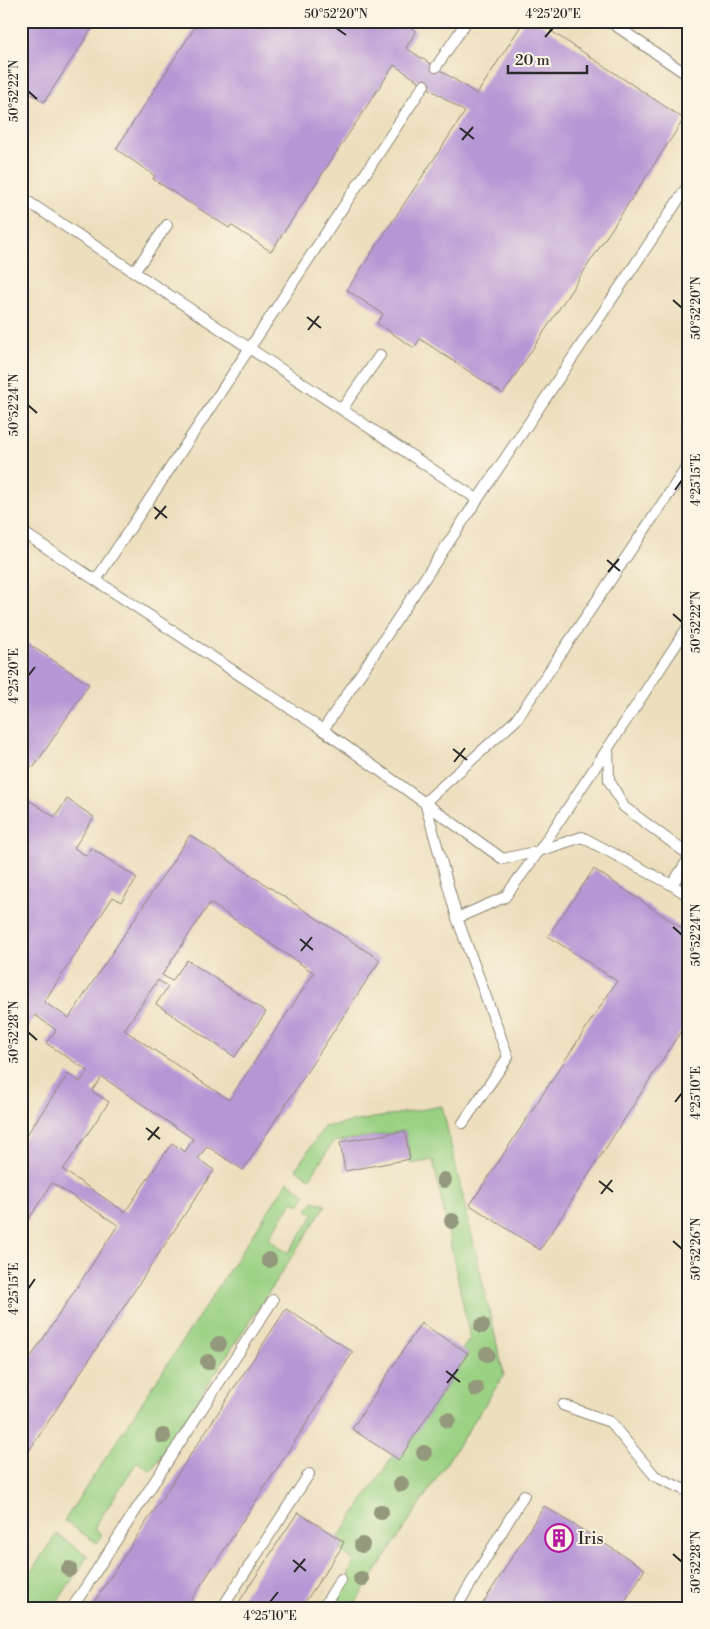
<svg xmlns="http://www.w3.org/2000/svg" width="710" height="1629" font-family="'Libre Bodoni',serif">
	<style>
		.green { fill: #9ad183; stroke: #627e57 }
		.building { fill: #b697d5; fill-rule: evenodd }
		.lines { fill: none; stroke-linecap: round; stroke-linejoin: round }
		.lane-casing { stroke: #8c8574; stroke-width: 12 }
		.lane { stroke: #fff; stroke-width: 10 }
		.tree { fill: #94987b }
		.ticks { fill: none; stroke: #2b2b2b; stroke-width: 2 }
		.labels { text-anchor: middle; stroke-width: 4; stroke-linejoin: round; paint-order: stroke }
		.poi-label { font-size: 16px; fill: #2b2b2b; stroke: #fcf5e5; text-anchor: start }
		.neatline { fill: none; stroke: #2b2b2b; stroke-width: 2 }
		.ticks-label { font-size: 12px; text-anchor: middle; fill: #2b2b2b }
	</style>
	<rect width="100%" height="100%" fill="#fcf5e5"/>
	<filter id="ink" filterUnits="userSpaceOnUse"><feTurbulence type="fractalNoise" baseFrequency=".02" numOctaves="2"/><feDisplacementMap in="SourceGraphic" scale="10" xChannelSelector="R" yChannelSelector="G"/><feConvolveMatrix kernelMatrix="1 2 1 2 8 2 1 2 1" color-interpolation-filters="sRGB"/></filter>
	<filter id="wash" filterUnits="userSpaceOnUse"><feTurbulence type="fractalNoise" baseFrequency=".0096" numOctaves="4" result="noise"/><feDisplacementMap in="SourceGraphic" scale="20" xChannelSelector="R" yChannelSelector="G"/><feGaussianBlur stdDeviation="1.12" result="paint"/><feColorMatrix in="noise" values="0 0 0 0 0 0 0 0 0 0 0 0 0 0 0 0 0 1.4 0 .05"/><feComposite in="paint" operator="in"/></filter>
	<g filter="url(#wash)">
		<rect width="100%" height="100%" fill="#ecdfbd"/>
		<g class="green">
			<polygon points="442,1106 504,1375 352,1608 335,1608 354,1561 340,1550 344,1542 338,1538 393,1456 399,1459 468,1354 462,1350 470,1338 433,1160 411,1164 405,1131 333,1142 310,1178 296,1169 324,1127"/>
			<polygon points="288,1181 306,1195 299,1205 293,1201 268,1239 288,1253 314,1215 307,1210 314,1201 326,1205 151,1471 137,1462 94,1528 102,1535 97,1543 64,1521"/>
			<polygon points="56,1534 88,1556 53,1608 21,1608 21,1587"/>
		</g>
		<g id="blocks">
			<g class="building">
				<polygon points="21,21 97,21 44,102 21,87"/>
				<polygon points="199,21 401,21 416,31 406,48 477,94 524,21 536,21 684,119 503,394 420,339 414,348 377,323 383,314 347,290 465,112 394,65 272,250 270,251 231,225 229,228 153,179 155,176 116,149"/>
				<polygon points="21,639 89,684 34,767 31,766 21,781"/>
				<path d="M 21,795 L 55,817 L 67,799 L 94,817 L 74,848 L 87,856 L 91,848 L 137,878 L 121,902 L 113,897 L 44,1002 L 69,1018 L 190,835 L 380,960 L 243,1170 L 207,1146 L 198,1159 L 214,1170 L 21,1463 L 21,1372 L 118,1225 L 52,1183 L 21,1231 L 21,1143 L 68,1074 L 80,1082 L 88,1071 L 46,1043 L 56,1030 L 35,1015 L 25,1030 L 21,1028 L 23,1006 L 21,1005 ZM 210,903 L 314,973 L 229,1100 L 124,1030 L 158,980 L 168,987 L 156,1004 L 235,1057 L 266,1012 L 187,960 L 172,981 L 162,975 ZM 102,1077 L 193,1139 L 185,1152 L 172,1143 L 125,1212 L 63,1170 L 109,1102 L 92,1091 Z"/>
				<polygon points="594,869 689,933 689,1028 685,1025 540,1250 470,1205 617,981 548,936"/>
				<polygon points="405,1131 410,1159 345,1171 340,1142"/>
				<polygon points="286,1309 353,1352 186,1608 90,1608"/>
				<polygon points="421,1323 468,1353 399,1460 352,1429"/>
				<polygon points="544,1506 645,1569 621,1608 480,1608"/>
				<polygon points="298,1512 344,1542 340,1550 301,1608 235,1608"/>
			</g>
		</g>
	</g>
	<g filter="url(#ink)">
		<use href="#blocks" fill-opacity="0" stroke="#8c8574" stroke-width="1"/>
		<g class="lines">
			<defs>
				<g id="lane">
					<polyline points="609,21 689,76"/>
					<polyline points="436,67 467,21"/>
					<polyline points="21,197 477,499"/>
					<polyline points="134,272 167,225"/>
					<polyline points="342,409 380,355"/>
					<polyline points="21,531 323,730 503,859 539,851 582,837 672,885"/>
					<polyline points="96,580 424,85"/>
					<polyline points="689,625 608,748 609,780 624,807 689,855"/>
					<polyline points="323,730 689,184"/>
					<polyline points="689,858 672,885 689,896"/>
					<polyline points="457,918 505,897 539,851 608,748"/>
					<polyline points="463,1123 508,1057 457,918 425,802 516,720 689,464"/>
					<polyline points="563,1405 610,1422 655,1476 689,1492"/>
					<polyline points="72,1608 273,1300"/>
					<polyline points="222,1608 309,1474"/>
					<polyline points="323,1608 341,1579"/>
					<polyline points="456,1608 524,1495"/>
				</g>
			</defs>
			<use href="#lane" class="lane-casing"/>
			<use href="#lane" class="lane"/>
		</g>
		<g class="tree">
			<circle cx="444" cy="1180" r="8"/>
			<circle cx="452" cy="1221" r="8"/>
			<circle cx="269" cy="1260" r="8"/>
			<circle cx="482" cy="1326" r="8"/>
			<circle cx="219" cy="1344" r="8"/>
			<circle cx="487" cy="1354" r="8"/>
			<circle cx="208" cy="1362" r="8"/>
			<circle cx="476" cy="1389" r="8"/>
			<circle cx="448" cy="1420" r="8"/>
			<circle cx="163" cy="1436" r="8"/>
			<circle cx="424" cy="1453" r="8"/>
			<circle cx="401" cy="1484" r="8"/>
			<circle cx="381" cy="1512" r="8"/>
			<circle cx="362" cy="1545" r="8"/>
			<circle cx="69" cy="1569" r="8"/>
			<circle cx="361" cy="1579" r="8"/>
		</g>
	</g>
	<path class="ticks" d="M 336,28 L 346,35M 545,37 L 553,28M 28,91 L 37,99M 460,128 L 474,139M 462,140 L 473,127M 673,300 L 682,308M 307,317 L 321,328M 308,330 L 319,316M 28,405 L 37,413M 675,490 L 682,480M 154,507 L 167,518M 155,519 L 166,506M 607,560 L 620,571M 608,572 L 619,559M 673,614 L 682,622M 28,676 L 35,667M 453,749 L 467,760M 454,762 L 465,748M 673,927 L 682,935M 300,939 L 313,950M 301,951 L 312,937M 28,1032 L 37,1040M 675,1102 L 682,1093M 146,1128 L 160,1139M 148,1140 L 159,1127M 599,1181 L 613,1192M 601,1194 L 612,1180M 673,1241 L 682,1249M 28,1289 L 35,1279M 446,1371 L 460,1382M 447,1383 L 458,1369M 673,1554 L 682,1562M 293,1560 L 306,1571M 294,1572 L 305,1559M 270,1602 L 278,1592"/>
	<defs>
		<symbol id="building-ring" viewBox="-11 -11 22 22"><circle r="9.5" fill="#fcf5e5" stroke="#b5179e" stroke-width="1.5"/><path d="M-4-6H4V6H1V3H-1V6H-4ZM-2.5-4.3h1.7v1.8h-1.7ZM.8-4.3h1.7v1.8H.8ZM-2.5-1h1.7V.8h-1.7ZM.8-1h1.7V.8H.8Z" fill="#b5179e"/></symbol>
	</defs>
	<g fill-rule="evenodd">
		<use href="#building-ring" x="543" y="1522" width="32" height="32"/>
	</g>
	<g class="labels">
		<g class="poi-label">
			<text x="578" y="1544">Iris</text>
		</g>
	</g>
	<rect width="710" height="1629" fill="none" stroke="#fcf5e5" stroke-width="55"/>
	<path d="M508 65v8h79v-8" fill="none" stroke="#2b2b2b" stroke-width="2.5"/>
	<text x="515" y="65" font-size="15" fill="#2b2b2b" stroke="#fcf5e5" stroke-width="4" paint-order="stroke">20 m</text>
	<rect x="28" y="28" width="654" height="1574" class="neatline"/>
	<g class="ticks-label">
		<text x="336" y="18">50°52'20"N</text>
		<text x="553" y="18">4°25'20"E</text>
		<text transform="translate(14 91) rotate(-90)" y="4">50°52'22"N</text>
		<text transform="translate(696 308) rotate(-90)" y="4">50°52'20"N</text>
		<text transform="translate(14 405) rotate(-90)" y="4">50°52'24"N</text>
		<text transform="translate(696 480) rotate(-90)" y="4">4°25'15"E</text>
		<text transform="translate(696 622) rotate(-90)" y="4">50°52'22"N</text>
		<text transform="translate(14 676) rotate(-90)" y="4">4°25'20"E</text>
		<text transform="translate(696 935) rotate(-90)" y="4">50°52'24"N</text>
		<text transform="translate(14 1032) rotate(-90)" y="4">50°52'28"N</text>
		<text transform="translate(696 1093) rotate(-90)" y="4">4°25'10"E</text>
		<text transform="translate(696 1249) rotate(-90)" y="4">50°52'26"N</text>
		<text transform="translate(14 1289) rotate(-90)" y="4">4°25'15"E</text>
		<text transform="translate(696 1562) rotate(-90)" y="4">50°52'28"N</text>
		<text x="270" y="1620">4°25'10"E</text>
	</g>
</svg>
